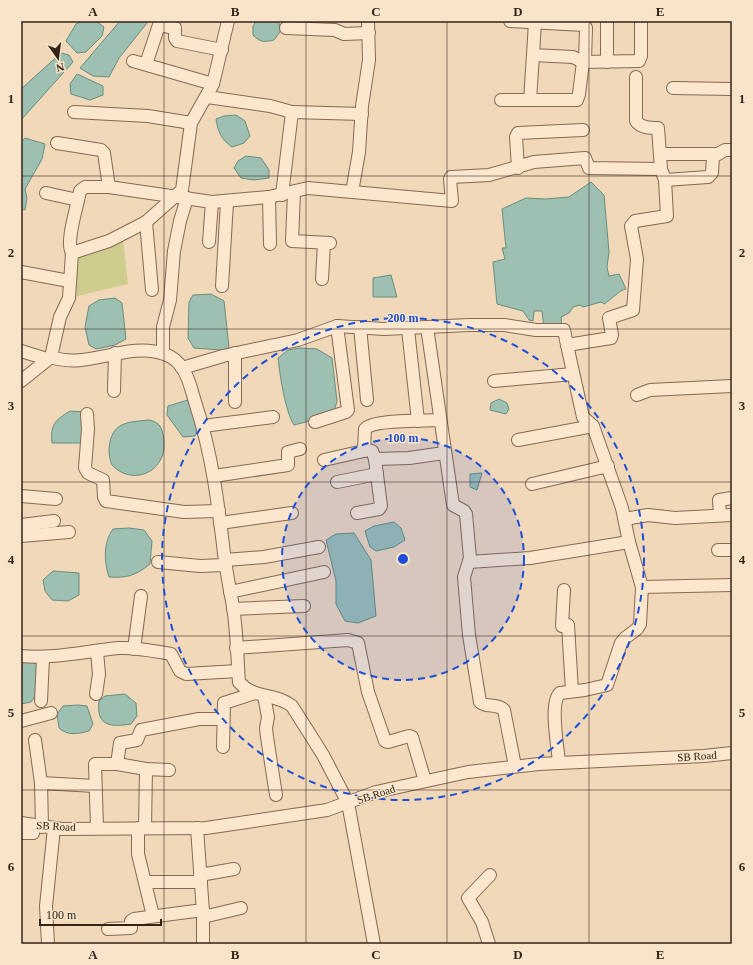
<svg xmlns="http://www.w3.org/2000/svg" width="753" height="965" font-family="Georgia,serif">
	<style>
		.green { fill: #cecd8d }
		.water { fill: #9ec0b2; stroke: #668d7e }
		.lines { fill: none; stroke-linecap: round; stroke-linejoin: round }
		.minor-casing { stroke: #876853; stroke-width: 14 }
		.minor { stroke: #fbe7cd; stroke-width: 12 }
		.grid { fill: none; stroke: #352319; stroke-width: 1; stroke-opacity: 0.55 }
		.ring { fill: none; stroke: #1d4ed8; stroke-width: 2; stroke-dasharray: 7 5 }
		.labels { text-anchor: middle; stroke-width: 3; stroke-linejoin: round; paint-order: stroke }
		.street-label { font-size: 11px; fill: #352319; stroke: #f7e4c9 }
		.centre { fill: #1d4ed8; stroke: #f7e4c9; stroke-width: 2 }
		.ring-label { font-size: 12px; text-anchor: middle; font-weight: bold; fill: #1d4ed8; stroke: #f7e4c9; stroke-width: 3; stroke-linejoin: round; paint-order: stroke }
		.neatline { fill: none; stroke: #352319; stroke-width: 1.5 }
		.grid-label { font-size: 13px; text-anchor: middle; font-weight: bold; fill: #352319 }
	</style>
	<rect width="100%" height="100%" fill="#f0d8b9"/>
	<polygon class="green" points="123,240 128,284 73,297 75,257"/>
	<g class="water">
		<polygon points="83,21 96,21 104,27 102,36 86,52 77,53 66,41 76,24"/>
		<polygon points="120,21 147,21 147,23 119,58 109,77 93,76 80,68"/>
		<path d="M 256,21 L 275,21 L 279,23 L 280,32 L 274,40 C 264,42 261,43 253,35 L 253,26 Z"/>
		<polygon points="61,53 69,55 73,62 21,120 21,89"/>
		<polygon points="77,74 103,86 103,95 90,100 71,94 70,84"/>
		<path d="M 236,115 L 245,121 L 250,136 L 244,143 L 232,147 C 221,139 218,132 216,119 L 224,116 Z"/>
		<polygon points="25,138 45,144 42,159 25,189 27,198 25,210 21,209 21,142"/>
		<polygon points="246,156 261,158 269,170 269,178 254,180 241,178 234,168 238,161"/>
		<path d="M 591,182 L 604,195 L 609,252 L 607,267 L 609,276 L 619,274 L 626,289 C 619,290 611,300 604,304 L 601,302 L 583,307 L 580,305 L 573,307 L 569,313 L 561,317 L 562,327 L 544,328 L 542,311 L 534,311 L 533,321 L 529,320 L 523,311 L 497,304 L 493,262 L 505,259 L 502,248 L 506,248 L 502,209 L 526,198 L 545,199 L 569,197 Z"/>
		<polygon points="391,275 397,297 373,297 373,278"/>
		<polygon points="211,294 224,301 229,348 221,350 194,348 188,338 189,302 193,295"/>
		<polygon points="115,298 122,303 126,339 115,345 96,349 89,345 85,327 89,306 99,300"/>
		<path d="M 300,348 L 317,349 L 332,358 L 337,401 L 333,415 L 294,425 C 285,411 280,375 278,358 L 288,350 Z"/>
		<polygon points="499,399 507,403 509,409 506,414 490,410 491,403"/>
		<polygon points="188,400 198,430 195,436 183,437 167,415 168,406"/>
		<path d="M 70,411 L 87,412 L 85,443 L 52,443 C 50,425 55,420 70,411 Z"/>
		<path d="M 150,420 C 153,421 158,423 160,426 C 163,431 164,438 164,444 C 165,472 133,486 113,466 C 110,463 109,454 109,449 C 111,422 127,422 150,420 Z"/>
		<polygon points="482,473 477,490 470,487 470,474"/>
		<polygon points="394,522 401,528 405,540 394,547 376,551 370,547 365,531 374,526"/>
		<path d="M 129,528 L 144,530 L 152,541 L 150,564 C 135,576 127,578 109,577 C 104,561 103,543 113,529 Z"/>
		<polygon points="354,533 371,560 376,616 358,623 345,621 336,604 336,581 326,540 336,534"/>
		<polygon points="53,571 79,573 79,595 68,601 52,600 45,591 43,580"/>
		<path d="M 22,662 L 36,663 C 41,679 41,689 31,702 L 21,704 Z"/>
		<path d="M 125,694 L 136,703 L 137,716 L 131,724 C 111,727 96,727 99,701 L 105,696 Z"/>
		<path d="M 78,705 L 87,706 L 93,724 L 89,731 C 77,734 68,736 59,728 L 57,714 L 63,706 Z"/>
	</g>
	<g class="lines">
		<defs>
			<g id="minor">
				<polyline points="510,21 584,25 586,28 585,61"/>
				<polyline points="535,22 533,55 573,57 583,62"/>
				<polyline points="286,28 335,30 344,34 369,33"/>
				<polyline points="133,61 213,84"/>
				<polyline points="607,62 607,21"/>
				<polyline points="146,64 159,25 175,28 175,38 177,41 222,50"/>
				<path d="M 636,77 L 636,121 C 641,128 650,128 658,128 L 661,169"/>
				<polyline points="673,88 732,89"/>
				<polyline points="207,97 270,106 292,112"/>
				<polyline points="501,100 577,100 579,94 583,62 639,61 641,56 641,21"/>
				<polyline points="530,100 533,55"/>
				<polyline points="74,112 148,116 191,123"/>
				<path d="M 57,143 L 101,150 L 104,153 L 109,187 L 212,202 L 269,197 L 308,188 L 452,201 L 450,179 L 451,177 L 489,175 L 534,162 L 585,158 L 589,168 L 661,169 L 665,180 L 667,216 L 635,221 L 631,226 L 637,259 L 633,310 L 609,318 L 612,335 L 611,338 L 567,345 L 583,417 L 593,426 L 622,508 L 629,542 L 642,587 L 640,624 L 637,629 L 625,638 L 621,643 L 607,685 L 585,690 L 560,693 C 549,703 558,747 559,763"/>
				<polyline points="660,154 716,154"/>
				<polyline points="518,168 516,137 518,133 583,130"/>
				<polyline points="665,180 708,177 712,173 713,157 725,150 732,150"/>
				<polyline points="294,192 292,241 330,243"/>
				<polyline points="352,192 359,152 362,106 369,60 368,21"/>
				<polyline points="46,193 78,200"/>
				<polyline points="282,195 292,112 362,114"/>
				<polyline points="269,197 270,244"/>
				<polyline points="146,222 152,290"/>
				<polyline points="209,242 212,202"/>
				<path d="M 72,253 C 65,241 78,205 80,191 L 85,187 L 109,187"/>
				<polyline points="21,272 69,281"/>
				<polyline points="322,279 324,243"/>
				<polyline points="222,286 227,202"/>
				<polyline points="360,327 367,400"/>
				<path d="M 427,327 L 453,505 L 464,511 L 466,514 L 470,558 L 464,577 L 469,635 L 480,702 C 486,708 497,703 504,710 L 515,766"/>
				<polyline points="408,329 418,421"/>
				<polyline points="21,351 47,359"/>
				<polyline points="163,353 163,327 170,300 174,251 180,221 187,198"/>
				<path d="M 51,357 C 88,370 127,341 164,354 C 175,357 183,367 187,377 C 191,386 193,396 196,405 C 212,454 218,503 224,553 C 226,570 229,585 232,601 C 237,627 237,655 239,682 C 253,699 276,693 292,706 L 323,755 L 348,803 L 374,944"/>
				<polyline points="51,357 60,317 69,298 72,253 109,241 146,222 182,190 191,123 213,84 228,21"/>
				<polyline points="182,368 223,356 298,340 337,326 384,329 469,325 504,325 536,330 564,330 567,345"/>
				<polyline points="21,381 51,357"/>
				<polyline points="494,381 573,374"/>
				<polyline points="114,391 115,353"/>
				<polyline points="637,395 650,390 732,386"/>
				<polyline points="235,402 235,353"/>
				<polyline points="87,414 88,429 85,468 88,473 103,480 104,497 106,501 184,512 219,511"/>
				<polyline points="315,422 346,412 348,410 337,326"/>
				<polyline points="203,426 273,417"/>
				<polyline points="518,440 593,426"/>
				<path d="M 364,451 L 365,429 C 373,419 424,421 440,420"/>
				<polyline points="375,459 409,458 444,453"/>
				<polyline points="324,460 368,450 372,451 375,459 381,506 379,509 357,513"/>
				<polyline points="214,476 288,465 288,452 300,449"/>
				<polyline points="337,482 377,474"/>
				<polyline points="532,484 608,466"/>
				<polyline points="21,496 56,499"/>
				<polyline points="720,515 719,500 732,498"/>
				<polyline points="625,519 648,515 675,518 732,515"/>
				<polyline points="220,523 292,513"/>
				<polyline points="21,525 54,521"/>
				<polyline points="21,536 69,532"/>
				<polyline points="718,550 732,550"/>
				<polyline points="225,560 264,557 319,547"/>
				<polyline points="158,562 200,566 225,565"/>
				<polyline points="469,562 530,558 629,542"/>
				<polyline points="642,587 732,585"/>
				<polyline points="564,590 562,626 568,625 572,691"/>
				<polyline points="230,592 324,572"/>
				<polyline points="233,609 304,606"/>
				<polyline points="236,648 348,640 358,643 368,692 385,741 388,742 409,736 412,737 425,781"/>
				<polyline points="134,649 141,596"/>
				<path d="M 21,656 C 54,659 86,651 119,648 C 136,647 154,651 171,654 L 180,671 L 186,674 L 238,671"/>
				<polyline points="96,694 99,674 97,652"/>
				<polyline points="264,696 268,717 266,728 267,737 276,795"/>
				<polyline points="41,701 43,658"/>
				<polyline points="21,721 51,713"/>
				<polyline points="35,740 41,783 42,827"/>
				<polyline points="223,747 224,703 255,693"/>
				<polyline points="117,764 120,743 137,740 141,730 199,719 223,719"/>
				<polyline points="41,783 95,786"/>
				<polyline points="21,823 62,829 206,828 327,810 376,792 468,772 539,764 704,756 732,753"/>
				<polyline points="97,827 95,764 117,764 146,769 169,770"/>
				<polyline points="138,828 138,854 153,916"/>
				<polyline points="145,828 146,769"/>
				<polyline points="197,828 203,912 203,944"/>
				<polyline points="21,833 33,833 35,826"/>
				<polyline points="200,875 234,869"/>
				<polyline points="146,882 201,882"/>
				<polyline points="203,917 241,908"/>
				<polyline points="108,929 131,928 131,921 134,919 203,910"/>
				<polyline points="48,944 46,906 54,828"/>
				<polyline points="489,944 482,922 468,898 490,875"/>
			</g>
		</defs>
		<use href="#minor" class="minor-casing"/>
		<use href="#minor" class="minor"/>
	</g>
	<path class="grid" d="M 164,21 L 164,944M 306,21 L 306,944M 447,21 L 447,944M 589,21 L 589,944M 21,176 L 732,176M 21,329 L 732,329M 21,482 L 732,482M 21,636 L 732,636M 21,790 L 732,790"/>
	<circle cx="403" cy="559" r="121" fill="#1d4ed8" fill-opacity=".12"/>
	<g class="ring">
		<circle cx="403" cy="559" r="121"/>
		<circle cx="403" cy="559" r="241"/>
	</g>
	<g class="labels">
		<g class="street-label">
			<text transform="translate(697 756) rotate(-4)" y="4">SB Road</text>
			<text transform="translate(376 794) rotate(-18)" y="4">SB Road</text>
			<text transform="translate(56 826) rotate(3)" y="4">SB Road</text>
		</g>
	</g>
	<circle cx="403" cy="559" r="6" class="centre"/>
	<g class="ring-label">
		<text x="403" y="322">200 m</text>
		<text x="403" y="442">100 m</text>
	</g>
	<rect width="753" height="965" fill="none" stroke="#f7e4c9" stroke-width="44"/>
	<g transform="translate(58 58) rotate(166)" stroke="#f7e4c9" stroke-width="3" paint-order="stroke">
	<path d="M0-3L7 15L0 10L-7 15Z" fill="#352319"/>
	<text y="-6" font-size="11" font-weight="bold" text-anchor="middle" fill="#352319">N</text>
	</g>
	<path d="M40 919v6h121v-6" fill="none" stroke="#352319" stroke-width="2"/>
	<text x="46" y="919" font-size="12" fill="#352319" stroke="#f7e4c9" stroke-width="3" paint-order="stroke">100 m</text>
	<rect x="22" y="22" width="709" height="921" class="neatline"/>
	<g class="grid-label">
		<text x="93" y="16">A</text>
		<text x="235" y="16">B</text>
		<text x="376" y="16">C</text>
		<text x="518" y="16">D</text>
		<text x="660" y="16">E</text>
		<text x="11" y="103">1</text>
		<text x="742" y="103">1</text>
		<text x="11" y="257">2</text>
		<text x="742" y="257">2</text>
		<text x="11" y="410">3</text>
		<text x="742" y="410">3</text>
		<text x="11" y="564">4</text>
		<text x="742" y="564">4</text>
		<text x="11" y="717">5</text>
		<text x="742" y="717">5</text>
		<text x="11" y="871">6</text>
		<text x="742" y="871">6</text>
		<text x="93" y="959">A</text>
		<text x="235" y="959">B</text>
		<text x="376" y="959">C</text>
		<text x="518" y="959">D</text>
		<text x="660" y="959">E</text>
	</g>
</svg>
